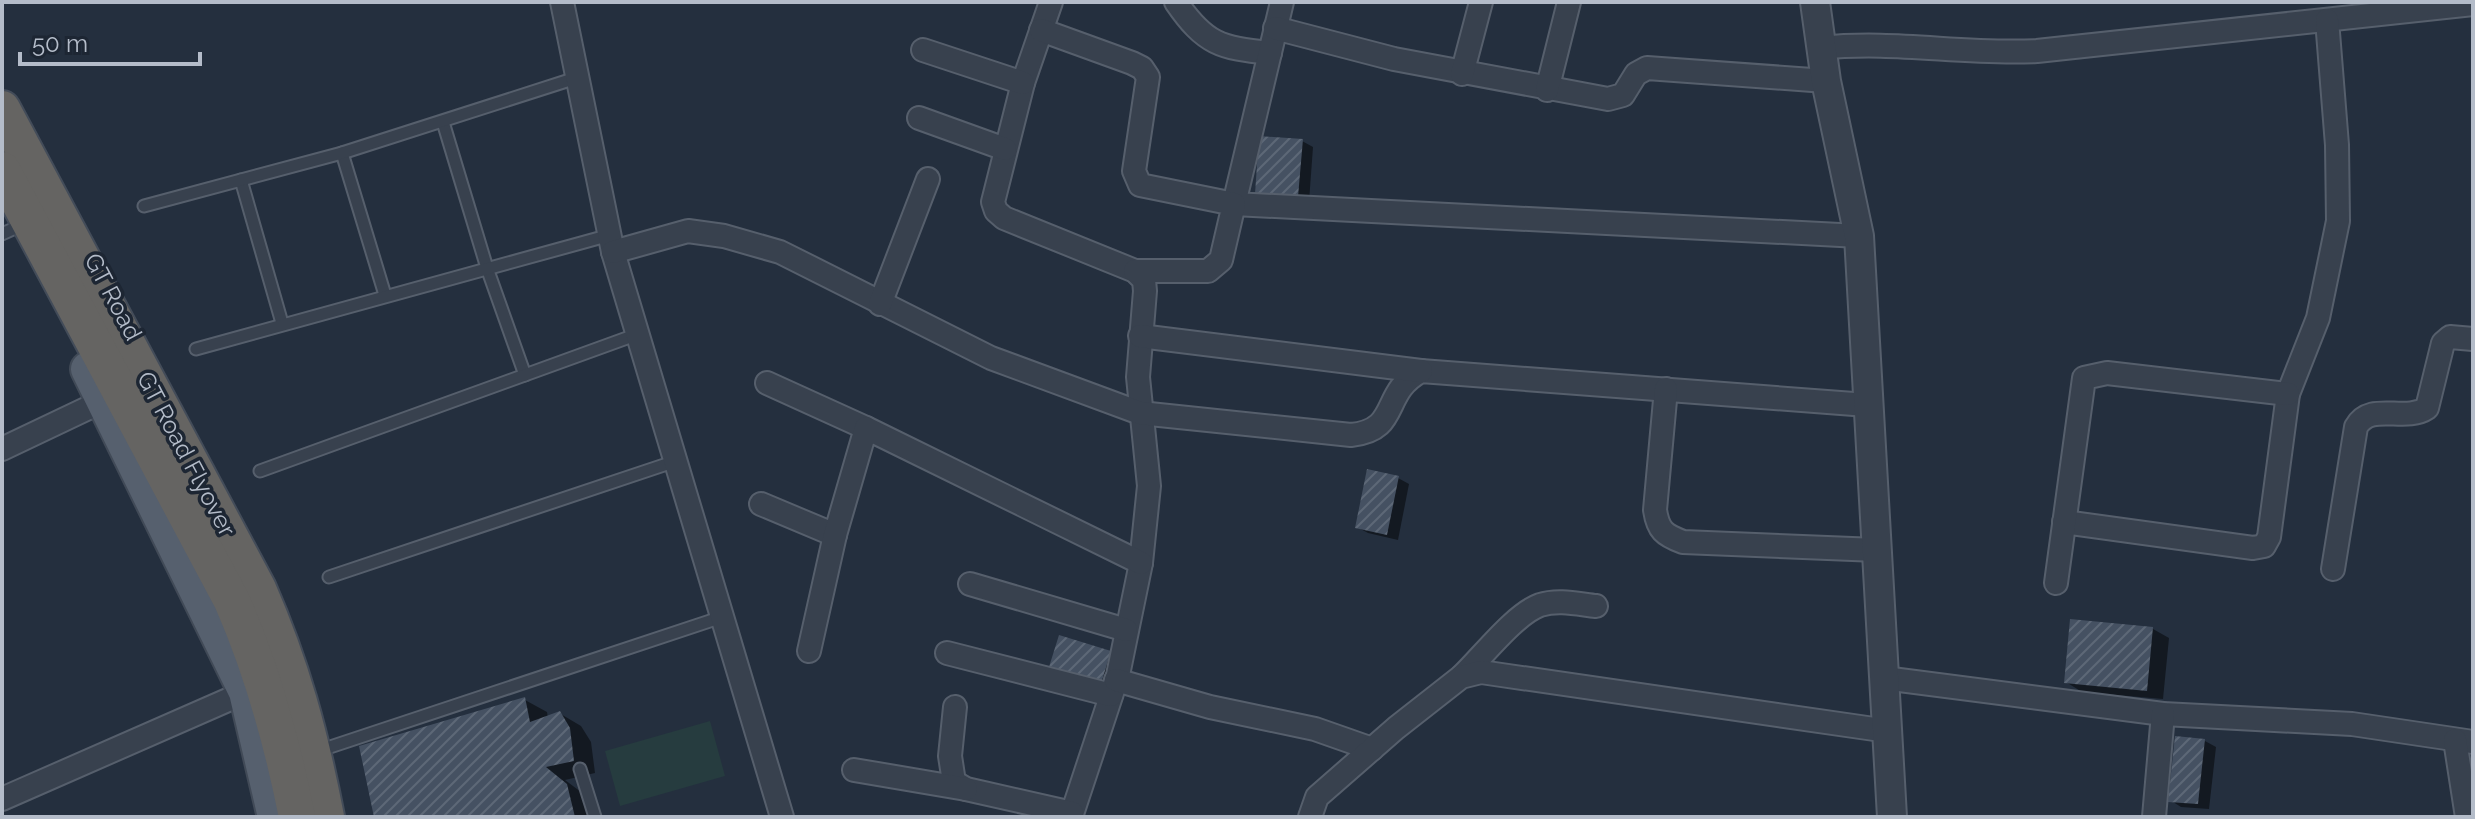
<svg xmlns="http://www.w3.org/2000/svg" width="2475" height="819" font-family="Raleway,sans-serif">
	<style>
		.green { fill: #263c3f }
		.shadow { fill: #0007 }
		.building { fill: url(#building-hatch) }
		.lines { fill: none; stroke-linecap: round; stroke-linejoin: round }
		.service-casing { stroke: #565f6c; stroke-width: 15 }
		.minor-casing { stroke: #565f6c; stroke-width: 26 }
		.tertiary-casing { stroke: #565f6c; stroke-width: 32 }
		.primary-casing { stroke: #414a57; stroke-width: 38 }
		.trunk-casing { stroke: #434c59; stroke-width: 40 }
		.service { stroke: #38414e; stroke-width: 11 }
		.minor { stroke: #38414e; stroke-width: 22 }
		.tertiary { stroke: #38414e; stroke-width: 28 }
		.primary { stroke: #56606e; stroke-width: 34 }
		.trunk { stroke: #656462; stroke-width: 36 }
		.labels { text-anchor: middle; stroke-width: 7; stroke-linejoin: round; paint-order: stroke }
		.street-label { font-size: 24px; fill: #b4bcc9; stroke: #1d2633 }
	</style>
	<defs>
		<pattern id="building-hatch" width="6" height="6" patternUnits="userSpaceOnUse" patternTransform="scale(2)"><rect width="6" height="6" fill="#455162"/><path d="M-1 1l2-2M0 6l6-6M5 7l2-2" fill="none" stroke="#5d6877"/></pattern>
	</defs>
	<rect width="100%" height="100%" fill="#242f3e"/>
	<polygon class="green" points="710,721 725,776 620,806 605,751"/>
	<g class="shadow">
		<polygon points="1302,141 1313,147 1309,202 1268,199"/>
		<polygon points="1398,478 1409,484 1398,540 1368,533 1357,527"/>
		<polygon points="2153,629 2169,638 2163,699 2082,692 2066,682"/>
		<polygon points="1060,637 1121,659 1112,688 1051,666"/>
		<polygon points="525,700 547,712 548,718 559,713 581,726 591,742 595,773 565,780 589,798 593,817 376,817"/>
		<polygon points="2205,741 2216,747 2209,809 2181,807 2170,800"/>
	</g>
	<g class="building">
		<polygon points="1259,136 1303,139 1298,197 1255,194"/>
		<polygon points="1367,469 1399,476 1387,535 1355,528"/>
		<polygon points="2070,619 2153,627 2147,691 2064,683"/>
		<polygon points="1059,635 1111,651 1101,684 1049,667"/>
		<polygon points="525,697 530,722 560,711 570,728 574,761 546,767 567,784 575,817 374,817 359,746"/>
		<polygon points="2175,736 2205,739 2198,804 2168,802"/>
	</g>
	<g class="lines">
		<defs>
			<g id="service">
				<polyline points="443,122 487,268 525,375"/>
				<polyline points="342,153 385,295"/>
				<polyline points="241,180 282,323"/>
				<polyline points="144,206 342,153 576,78"/>
				<polyline points="2,234 13,229"/>
				<polyline points="196,349 610,235"/>
				<polyline points="260,471 638,334"/>
				<polyline points="329,577 676,461"/>
				<polyline points="324,749 722,617"/>
				<polyline points="580,769 595,817"/>
			</g>
			<g id="minor">
				<polyline points="562,2 613,252 782,817"/>
				<polyline points="1051,2 1023,83 993,202 996,211 1004,218 1135,271 1144,280 1145,291 1138,377 1149,486 1141,563 1118,675 1071,817"/>
				<path d="M 1176,2 C 1205,44 1220,48 1270,53"/>
				<polyline points="1282,2 1234,204 1859,236"/>
				<polyline points="1275,28 1394,59 1608,99 1623,95 1636,74 1647,68 1826,81"/>
				<polyline points="1041,30 1132,63 1142,68 1148,77 1134,171 1140,185 1234,204 1221,260 1208,271 1135,271"/>
				<path d="M 1821,48 C 1895,40 1963,55 2037,51 L 2473,4"/>
				<polyline points="923,50 1023,83"/>
				<polyline points="1462,74 1481,2"/>
				<polyline points="1547,90 1569,2"/>
				<polyline points="919,118 1005,149"/>
				<path d="M 613,252 L 688,231 L 724,236 L 780,252 L 991,358 L 1140,413 L 1351,435 C 1401,430 1380,393 1421,371 L 1867,405"/>
				<polyline points="880,304 928,179"/>
				<polyline points="1140,336 1421,371"/>
				<polyline points="767,383 866,428"/>
				<path d="M 1666,389 L 1655,510 C 1658,530 1664,535 1683,542 L 1877,550"/>
				<polyline points="2,449 105,400"/>
				<polyline points="761,504 835,535"/>
				<polyline points="2064,522 2253,548 2264,546 2269,537 2288,394 2318,318 2338,221 2337,145 2327,20"/>
				<path d="M 2333,569 L 2356,427 C 2370,401 2405,423 2427,408 L 2443,343 L 2450,337 L 2473,339"/>
				<polyline points="2056,583 2084,378 2107,373 2288,394"/>
				<polyline points="970,584 1126,630"/>
				<polyline points="809,651 835,535 866,428 1141,563"/>
				<polyline points="947,653 1111,695"/>
				<path d="M 1462,676 C 1482,657 1515,614 1540,605 C 1558,599 1578,604 1596,606"/>
				<polyline points="1884,678 2163,714 2352,724 2473,742"/>
				<polyline points="1116,680 1210,707 1315,729 1372,749"/>
				<polyline points="955,707 950,756 954,782 966,789 1072,813"/>
				<polyline points="2455,740 2467,817"/>
				<polyline points="854,770 966,789"/>
				<polyline points="2,799 246,692"/>
				<polyline points="1310,817 1317,797 1396,728 1461,677 1481,672 1888,731"/>
				<polyline points="2154,817 2163,714"/>
			</g>
			<polyline id="tertiary" points="1815,2 1826,81 1859,236 1892,817"/>
			<polyline id="primary" points="88,369 246,692 275,817"/>
			<g id="trunk">
				<path d="M 2,109 L 258,589 C 292,667 310,734 326,817"/>
				<path d="M 2,170 L 232,601 C 263,672 282,741 297,817"/>
			</g>
		</defs>
		<use href="#service" class="service-casing"/>
		<use href="#minor" class="minor-casing"/>
		<use href="#tertiary" class="tertiary-casing"/>
		<use href="#primary" class="primary-casing"/>
		<use href="#trunk" class="trunk-casing"/>
		<use href="#service" class="service"/>
		<use href="#minor" class="minor"/>
		<use href="#tertiary" class="tertiary"/>
		<use href="#primary" class="primary"/>
		<use href="#trunk" class="trunk"/>
	</g>
	<g class="labels">
		<g class="street-label">
			<text transform="translate(113 297) rotate(62)" y="8">GT Road</text>
			<text transform="translate(186 454) rotate(62)" y="8">GT Road Flyover</text>
		</g>
	</g>
	<rect width="2475" height="819" fill="none" stroke="#b4bcc9" stroke-width="8"/>
	<path d="M20 52v12h180v-12" fill="none" stroke="#b4bcc9" stroke-width="4"/>
	<text x="32" y="52" font-size="24" fill="#b4bcc9" stroke="#1d2633" stroke-width="6" paint-order="stroke">50 m</text>
</svg>
